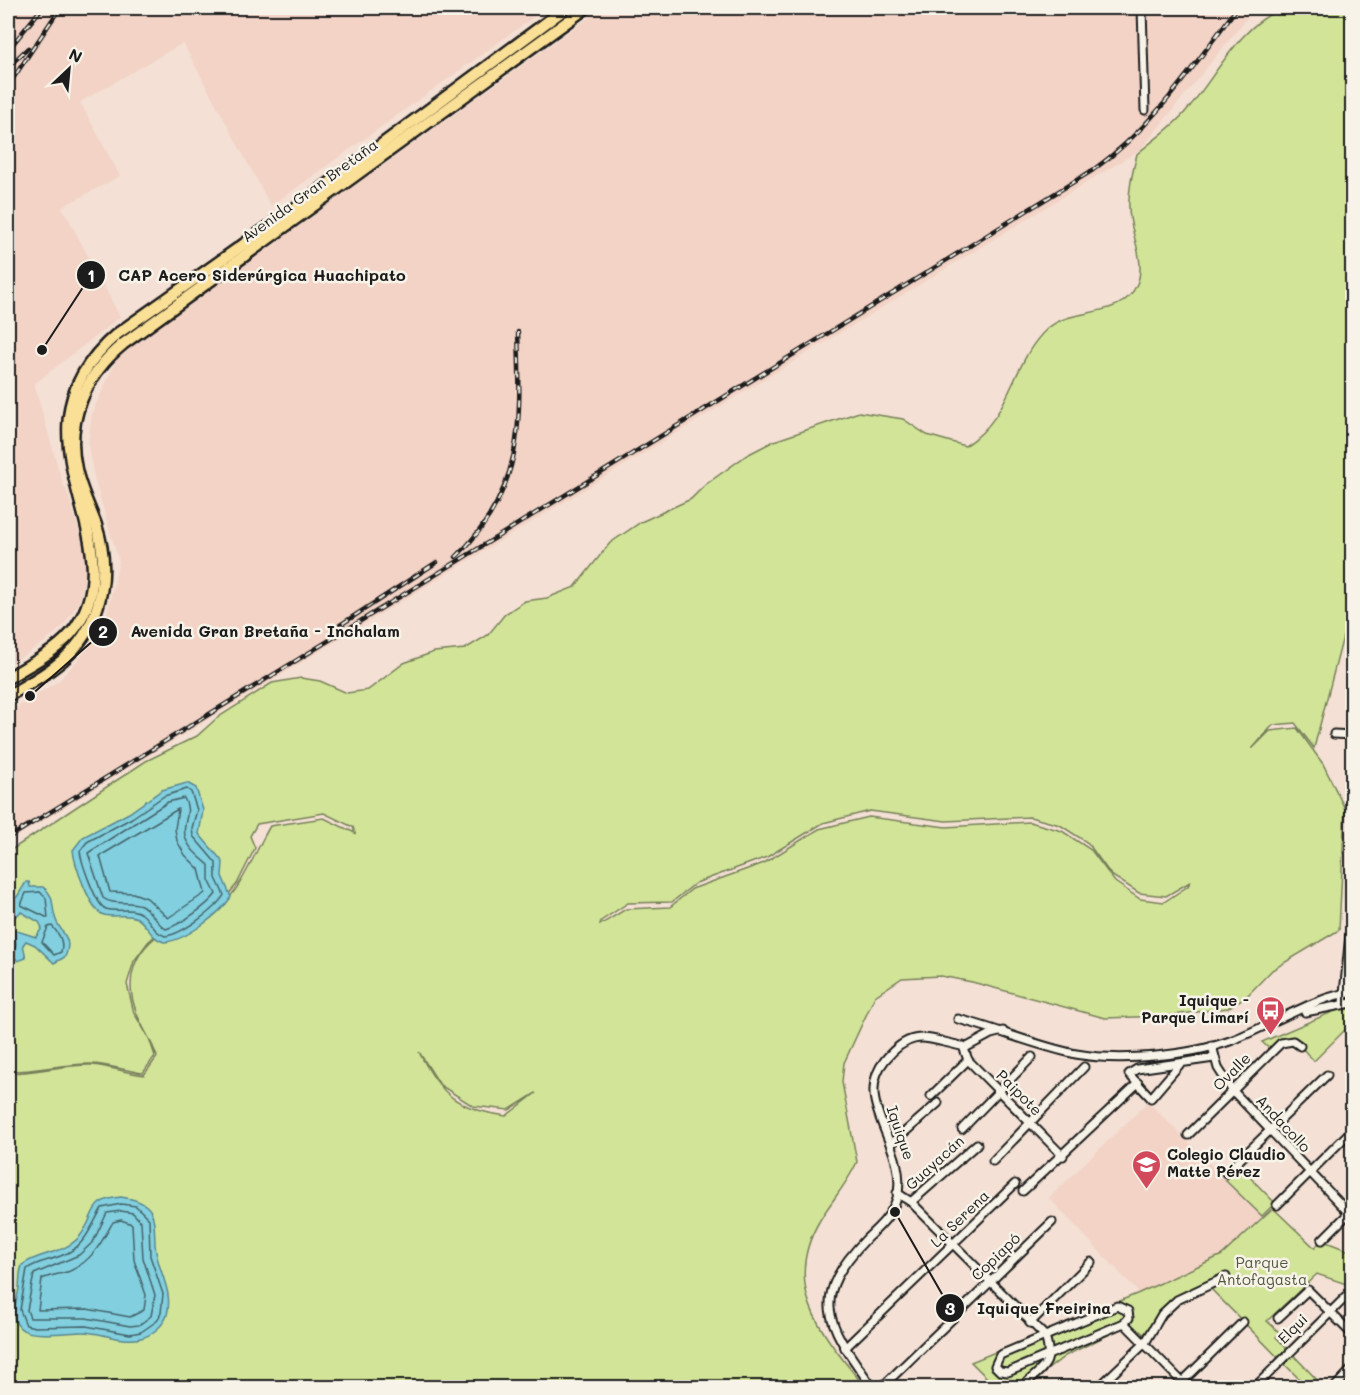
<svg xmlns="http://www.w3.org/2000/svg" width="1360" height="1395" font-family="Mali,sans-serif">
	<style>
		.built { fill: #f2d3c6 }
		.green { fill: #d2e498; stroke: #77805a; stroke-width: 1.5; fill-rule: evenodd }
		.water { fill: #81cfdf; stroke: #598791; stroke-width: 1.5 }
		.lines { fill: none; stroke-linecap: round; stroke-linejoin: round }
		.shore { stroke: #44646a; stroke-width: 1.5 }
		.street-casing { stroke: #1c1c1c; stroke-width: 11 }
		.primary-casing { stroke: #1c1c1c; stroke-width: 15 }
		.street { stroke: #f7f3e8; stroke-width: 7 }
		.primary { stroke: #fadf96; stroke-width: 10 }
		.rail-casing { stroke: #1c1c1c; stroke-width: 4.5 }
		.rail { stroke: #f7f3e8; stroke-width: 2; stroke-dasharray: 7; stroke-linecap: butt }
		.labels { text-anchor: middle; stroke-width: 5; stroke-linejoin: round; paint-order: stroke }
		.street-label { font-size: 15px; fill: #1c1c1c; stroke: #f7f3e8 }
		.poi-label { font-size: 15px; font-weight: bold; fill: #1c1c1c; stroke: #f7f3e8; text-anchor: end }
		.park-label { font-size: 15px; fill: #535841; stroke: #f7f3e8 }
		.leader { fill: none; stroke: #1c1c1c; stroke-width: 2 }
		.callout-dot { fill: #1c1c1c; stroke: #f7f3e8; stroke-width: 2 }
		.mark-label { font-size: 18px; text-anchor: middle; font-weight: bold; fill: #fff }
		.callout-label { font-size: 16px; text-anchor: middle; font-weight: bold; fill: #1c1c1c; stroke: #f7f3e8; stroke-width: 5; stroke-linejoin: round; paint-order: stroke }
	</style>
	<rect width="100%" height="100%" fill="#f4e0d4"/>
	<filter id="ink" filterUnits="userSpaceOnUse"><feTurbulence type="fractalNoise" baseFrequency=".0167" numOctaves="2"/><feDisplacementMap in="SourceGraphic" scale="12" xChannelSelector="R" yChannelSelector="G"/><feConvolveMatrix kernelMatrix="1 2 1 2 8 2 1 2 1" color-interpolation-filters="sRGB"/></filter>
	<g filter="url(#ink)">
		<g class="built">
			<polygon points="8,8 546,8 271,206 183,43 80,102 120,176 62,207 120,317 34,384 63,485 67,491 86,554 86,574 79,602 63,626 45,642 8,665"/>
			<polygon points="602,8 1255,8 1141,149 8,842 8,713 60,680 103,631 119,561 95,481 88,447 92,413 119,355"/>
			<polygon points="1148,1102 1262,1216 1222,1255 1139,1293 1049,1198"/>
		</g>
		<g class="green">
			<path d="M 1284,8 L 1352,8 L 1352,602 L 1314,748 L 1295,723 L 1273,725 L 1252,749 L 1270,731 L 1297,728 L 1323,764 L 1345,809 L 1339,930 L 1272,970 L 1248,995 L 1228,1008 L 1165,1016 L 1105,1018 L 972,982 L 941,976 L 902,978 L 875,996 L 844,1063 L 842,1082 L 857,1162 C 847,1184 832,1200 820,1220 C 780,1288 823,1335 865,1387 L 8,1387 L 8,1073 C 37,1073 64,1064 93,1065 C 107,1066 127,1073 144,1075 L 157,1057 C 152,1040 141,1027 136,1011 C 124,979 134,950 164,931 C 180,921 204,920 219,908 C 243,888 254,853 270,826 L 324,818 L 355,833 L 353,827 L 324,813 L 257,824 L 250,836 L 255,848 L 237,884 L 217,908 L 163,929 L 148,942 L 134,961 L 127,984 L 134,1013 L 149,1038 L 155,1056 L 143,1073 C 127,1071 106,1064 92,1064 C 63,1063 36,1072 8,1071 L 8,852 L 146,761 L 197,736 L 217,718 L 272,683 L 301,678 L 320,681 L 347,693 L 368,690 L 404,663 L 434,652 L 465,649 L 488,635 L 505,614 L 525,601 L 547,598 L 575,587 L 610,543 L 641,522 L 691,499 L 705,485 L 747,455 L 774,441 L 859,412 L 903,419 L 927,435 L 965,446 C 1013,416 1011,362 1047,329 C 1073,305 1122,321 1137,284 C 1147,261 1129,231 1129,208 C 1128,190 1133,171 1137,154 C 1153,140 1173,127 1186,111 C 1215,78 1241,22 1284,8 ZM 870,811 L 946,821 L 1030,817 L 1060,825 L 1088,843 L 1111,875 L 1139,893 L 1166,896 L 1190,882 L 1188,886 L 1164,902 L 1140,899 L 1115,882 L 1091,850 L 1062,831 L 1030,822 L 946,827 L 869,817 L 819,829 L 764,863 L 692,889 L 670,907 L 626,909 L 600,925 L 601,921 L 628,903 L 672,902 L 696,883 L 767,857 L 823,823 ZM 419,1052 L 440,1085 L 473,1106 L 509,1110 L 536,1093 L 506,1116 C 458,1109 441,1096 419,1052 Z"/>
			<polygon points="1344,1007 1352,1007 1352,1023 1314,1061 1300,1046 1286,1041 1275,1054 1262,1042"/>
			<polygon points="1239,1166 1275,1203 1262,1216 1225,1180"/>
			<polygon points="1273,1208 1315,1248 1321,1240 1352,1252 1352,1286 1317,1274 1267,1321 1280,1333 1276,1337 1324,1387 1307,1387 1208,1286 1177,1300 1144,1334 1130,1324 1065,1356 1025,1387 977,1387 987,1378 971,1362 1139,1293 1222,1255"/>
		</g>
		<g class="water">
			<path d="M 187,783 L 196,788 L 203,810 L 199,834 L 223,862 L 222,876 L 231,897 C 221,913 184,942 164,942 C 150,938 148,925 137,918 C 126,913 115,918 104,915 C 90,911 74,863 73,850 L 83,837 L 129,813 L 162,790 Z"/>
			<path d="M 26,882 L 29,882 L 30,887 L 43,887 C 55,896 51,904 55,917 C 59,933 74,936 65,957 L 54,963 L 35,945 L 26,941 L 23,945 L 26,958 L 18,961 L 13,956 L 16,944 L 14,930 L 36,937 L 42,928 L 39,922 L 21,912 L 16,916 L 11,915 L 8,901 L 17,897 Z"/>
			<path d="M 121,1197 C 155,1202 154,1213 155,1244 C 156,1269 174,1289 167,1315 C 164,1325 151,1336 141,1338 C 121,1343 102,1332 82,1332 C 69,1332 33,1337 23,1330 C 7,1320 17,1302 19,1288 C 20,1279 19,1274 22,1265 C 40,1252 65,1254 80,1236 C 97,1215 87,1200 121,1197 Z"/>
		</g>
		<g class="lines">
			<g class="shore">
				<path d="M 187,789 L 191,792 L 197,810 L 192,828 L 193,836 L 216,863 L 216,878 L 224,895 C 216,909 181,935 165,936 C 153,932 151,921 142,914 C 130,906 118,913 106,909 C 96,906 81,861 80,851 L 87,842 L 132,818 L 164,796 Z"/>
				<path d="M 184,798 C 190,809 187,814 185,825 C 181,843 197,855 209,865 L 209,880 L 216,894 C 208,905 180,925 166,929 C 156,923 152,911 141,905 C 129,900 113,906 103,898 L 88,853 L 168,802 Z"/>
				<polygon points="178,809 175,829 177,841 185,855 199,869 205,893 168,918 147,898 133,893 110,892 100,856"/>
				<polygon points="26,893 40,892 46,898 48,918 21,905"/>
				<path d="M 52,926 C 59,934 64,941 61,952 L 54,955 L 42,942 L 48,927 Z"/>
				<path d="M 121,1204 L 136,1206 L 149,1219 L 150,1256 L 163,1294 L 161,1313 L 157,1321 L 141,1332 L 130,1334 L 86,1326 L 35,1327 L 26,1325 L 20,1310 L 27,1269 C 38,1261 50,1261 63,1255 C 85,1247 91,1226 102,1208 Z"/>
				<polygon points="121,1211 133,1213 141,1222 143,1258 155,1295 151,1316 139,1325 130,1326 86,1318 30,1318 27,1310 34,1274 79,1255 93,1242 107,1213"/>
				<path d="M 121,1220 L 132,1224 L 134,1260 L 146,1295 L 144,1310 L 130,1317 L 87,1309 L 38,1310 L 42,1279 C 51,1275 61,1274 70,1271 C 93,1260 101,1243 113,1222 Z"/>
			</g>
			<defs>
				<g id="street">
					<polyline points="1142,8 1145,110"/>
					<polyline points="1334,734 1352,735"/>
					<polyline points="1343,1003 1352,915"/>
					<polyline points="1305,1012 1352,1003"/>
					<path d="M 958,1019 C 998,1029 1036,1046 1076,1054 C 1120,1062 1188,1056 1230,1041 C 1262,1030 1322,993 1352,993"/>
					<polyline points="963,1046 968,1060 1063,1156"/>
					<polyline points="1212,1046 1218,1068 1232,1090 1349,1213"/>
					<polyline points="1180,1064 1151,1098 1129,1074 1137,1069 1214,1058"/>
					<polyline points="931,1096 968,1060"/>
					<polyline points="962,1129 1032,1057"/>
					<polyline points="1188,1135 1281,1043 1293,1041 1300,1046"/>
					<polyline points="891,1144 938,1103"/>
					<polyline points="993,1161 1084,1067"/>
					<polyline points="1226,1173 1327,1075"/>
					<polyline points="1023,1191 1138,1083"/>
					<path d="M 897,1193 L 911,1202 L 1045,1336 C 1055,1366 1041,1368 1021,1388"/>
					<polyline points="911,1202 977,1144"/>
					<polyline points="1277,1205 1352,1130"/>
					<polyline points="1322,1240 1352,1210"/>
					<polygon points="1117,1306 1128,1311 1129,1318 1124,1323 1008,1372 1000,1371 995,1366 1000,1355"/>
					<polyline points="1278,1318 1308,1290 1352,1334"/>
					<polyline points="1030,1323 1091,1262"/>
					<polyline points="1124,1323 1188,1388"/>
					<polyline points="845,1348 1015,1184"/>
					<path d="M 873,1388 C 829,1325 806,1301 867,1238 C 879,1227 892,1215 897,1198 C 910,1146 850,1103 885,1060 C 914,1025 930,1041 967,1047 L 991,1034 L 1003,1031"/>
					<polyline points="881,1388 1052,1222"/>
					<polyline points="1098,1388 1145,1343 1162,1314 1177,1300 1226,1277"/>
					<polyline points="1176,1388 1243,1322"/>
					<polyline points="1254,1388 1352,1291"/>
					<polyline points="1334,1388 1352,1369"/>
				</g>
				<g id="primary">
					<path d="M 8,678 C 32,663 60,650 76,627 C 138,537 0,434 117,334 L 308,199 L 566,8"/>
					<path d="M 8,696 C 31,682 56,669 74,649 C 104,614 110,567 96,525 C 89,506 80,488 76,469 C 65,421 86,374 123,344 L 586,8"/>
				</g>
			</defs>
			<use href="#street" class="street-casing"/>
			<use href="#primary" class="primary-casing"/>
			<use href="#street" class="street"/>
			<use href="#primary" class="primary"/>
			<defs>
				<g id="rail">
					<polyline points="8,50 42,8"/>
					<polyline points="8,67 28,48"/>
					<polyline points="8,86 60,8"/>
					<path d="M 456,557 C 525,490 521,421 518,332"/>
					<polyline points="331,631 437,562"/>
					<path d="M 8,838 L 1093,170 C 1153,128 1193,66 1237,8"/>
				</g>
			</defs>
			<use href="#rail" class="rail-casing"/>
			<use href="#rail" class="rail"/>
		</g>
	</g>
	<defs>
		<symbol id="bus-pin" viewBox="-11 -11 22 30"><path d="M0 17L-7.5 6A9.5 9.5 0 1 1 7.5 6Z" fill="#d1495b" stroke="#f7f3e8"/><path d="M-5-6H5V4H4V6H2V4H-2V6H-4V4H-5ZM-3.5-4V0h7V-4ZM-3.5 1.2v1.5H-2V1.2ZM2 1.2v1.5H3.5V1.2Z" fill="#fff"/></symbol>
		<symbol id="school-pin" viewBox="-11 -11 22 30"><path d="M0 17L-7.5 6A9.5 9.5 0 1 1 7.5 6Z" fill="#d1495b" stroke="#f7f3e8"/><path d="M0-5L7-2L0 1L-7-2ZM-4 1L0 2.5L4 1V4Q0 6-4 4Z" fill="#fff"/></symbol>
	</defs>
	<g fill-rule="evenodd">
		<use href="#bus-pin" x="1254" y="994" width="33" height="45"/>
		<use href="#school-pin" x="1130" y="1148" width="33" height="45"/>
	</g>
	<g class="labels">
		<g class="street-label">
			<text transform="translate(310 191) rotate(-36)" y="5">Avenida Gran Bretaña</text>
			<text transform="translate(1232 1072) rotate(-45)" y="5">Ovalle</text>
			<text transform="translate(1019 1093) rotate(45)" y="5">Paipote</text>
			<text transform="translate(1283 1124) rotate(47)" y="5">Andacollo</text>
			<text transform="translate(900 1133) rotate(71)" y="5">Iquique</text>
			<text transform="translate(935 1163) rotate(-42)" y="5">Guayacán</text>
			<text transform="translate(960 1219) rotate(-44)" y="5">La Serena</text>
			<text transform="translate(996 1257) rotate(-44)" y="5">Copiapó</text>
			<text transform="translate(1293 1329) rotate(-45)" y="5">Elqui</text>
		</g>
		<g class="poi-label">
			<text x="1249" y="1006">Iquique -<tspan x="1249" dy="17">Parque Limarí</tspan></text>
			<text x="1167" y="1160" text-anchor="start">Colegio Claudio<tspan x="1167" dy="17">Matte Pérez</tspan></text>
		</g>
		<g class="park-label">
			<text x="1262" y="1268">Parque<tspan x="1262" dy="17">Antofagasta</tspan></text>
		</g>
	</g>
	<path class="leader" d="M42 350L91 275M30 696L103 632M895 1212L950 1308"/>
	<g class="callout-dot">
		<circle cx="42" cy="350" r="6"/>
		<circle cx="30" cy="696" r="6"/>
		<circle cx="895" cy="1212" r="6"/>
		<circle cx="91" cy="275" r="15"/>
		<circle cx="103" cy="632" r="15"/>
		<circle cx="950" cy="1308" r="15"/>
	</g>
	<g class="mark-label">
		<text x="91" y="282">1</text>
		<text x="103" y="638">2</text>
		<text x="950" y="1315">3</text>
	</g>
	<g class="callout-label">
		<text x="262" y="281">CAP Acero Siderúrgica Huachipato</text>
		<text x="265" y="637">Avenida Gran Bretaña - Inchalam</text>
		<text x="1044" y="1314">Iquique Freirina</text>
	</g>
	<rect width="1360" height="1395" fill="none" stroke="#f7f3e8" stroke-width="30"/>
	<rect x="15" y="15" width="1330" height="1365" fill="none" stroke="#1c1c1c" stroke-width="2" filter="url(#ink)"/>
	<g transform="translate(69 69) rotate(26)" stroke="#f7f3e8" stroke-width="4.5" paint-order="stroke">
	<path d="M0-4.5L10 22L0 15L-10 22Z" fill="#1c1c1c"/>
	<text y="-9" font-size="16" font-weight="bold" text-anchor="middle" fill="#1c1c1c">N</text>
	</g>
</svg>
